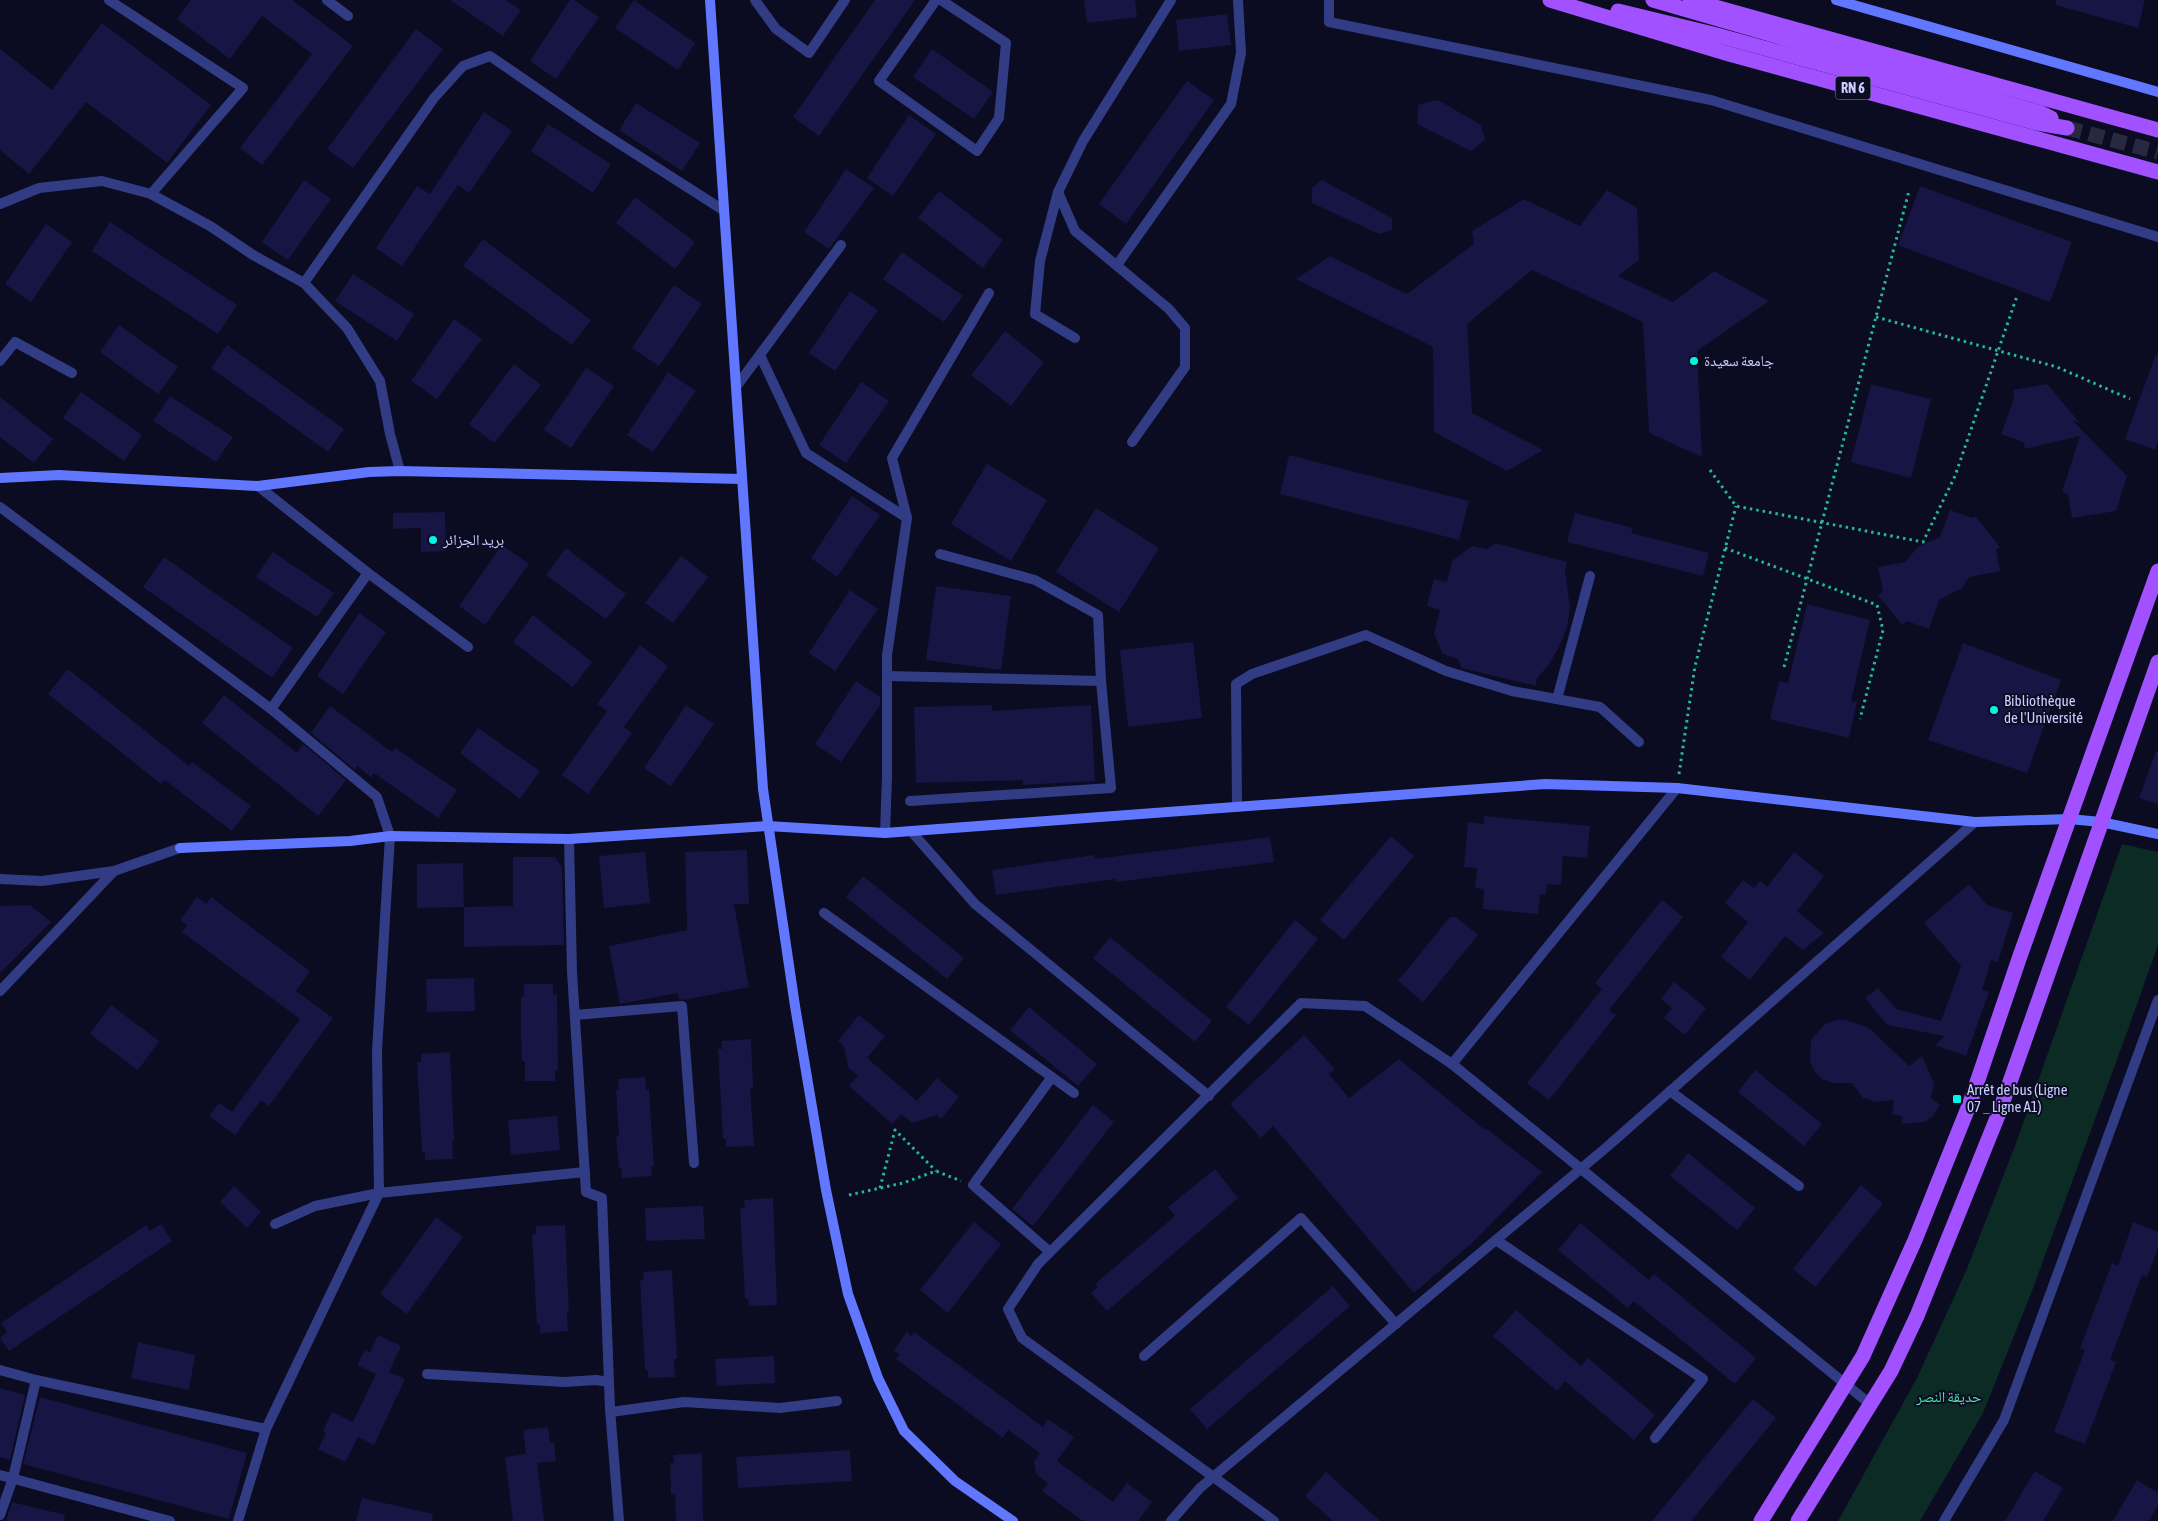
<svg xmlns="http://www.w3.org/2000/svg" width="2158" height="1521" font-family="'Asap Condensed','Noto Naskh Arabic',sans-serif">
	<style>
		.green { fill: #0d2b25 }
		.building { fill: #171543 }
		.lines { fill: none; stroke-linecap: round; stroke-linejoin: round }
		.primary-tunnel { stroke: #282842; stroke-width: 15; stroke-dasharray: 15 8; stroke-linecap: butt }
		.path { stroke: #23ba98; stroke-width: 3; stroke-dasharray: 2.5 4; stroke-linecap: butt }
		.lane { stroke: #323c84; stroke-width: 10 }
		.street { stroke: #323c84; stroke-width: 10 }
		.secondary { stroke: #6177ff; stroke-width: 10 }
		.primary { stroke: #a151ff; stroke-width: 15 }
		.poi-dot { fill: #00f5e5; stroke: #0b0b21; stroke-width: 2 }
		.labels { text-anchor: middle; stroke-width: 4; stroke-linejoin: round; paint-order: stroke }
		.shield { fill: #0b0b21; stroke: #9193bc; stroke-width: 1 }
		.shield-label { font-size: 14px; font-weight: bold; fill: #cacdff }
		.poi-label { font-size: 15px; fill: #cacdff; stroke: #0b0b21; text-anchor: start }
		.park-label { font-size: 15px; fill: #4ce9a8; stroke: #0b0b21 }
	</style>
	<rect width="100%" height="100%" fill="#0b0b21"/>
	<polygon class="green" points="2122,844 2158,852 2158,945 2130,1024 2032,1291 1983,1413 1920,1521 1838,1521 1917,1378 1966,1271 2015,1146"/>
	<g class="building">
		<polygon points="191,0 292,0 353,46 262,165 240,148 312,54 262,16 230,59 177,19"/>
		<polygon points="450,0 506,0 521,10 503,36"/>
		<polygon points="570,0 574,0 599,17 556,79 530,61"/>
		<polygon points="634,0 695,43 678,70 615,28"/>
		<polygon points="875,0 915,0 819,136 793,117"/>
		<polygon points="1084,0 1135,0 1137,17 1087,23"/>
		<polygon points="2056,0 2145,0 2138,28 2056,5"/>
		<polygon points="1227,14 1231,45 1179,51 1176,20"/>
		<polygon points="102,23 211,105 167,163 86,102 29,174 0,150 0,49 52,90"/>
		<polygon points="416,29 443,49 353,168 327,149"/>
		<polygon points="932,49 993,92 974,119 913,77"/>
		<polygon points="1187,81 1214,100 1126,224 1099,204"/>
		<polygon points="1438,100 1481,125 1485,140 1471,151 1417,124 1418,105"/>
		<polygon points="636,103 700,143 682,171 619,130"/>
		<polygon points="484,112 512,131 469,193 458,185 402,266 376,248 417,186 430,194"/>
		<polygon points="909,115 936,134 893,196 867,178"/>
		<polygon points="548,124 611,164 593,193 531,151"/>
		<polygon points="846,169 874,188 829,249 804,232"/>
		<polygon points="304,180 331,199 288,260 262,242"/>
		<polygon points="1322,180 1392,218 1392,230 1379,234 1312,203 1312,188"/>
		<polygon points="1920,186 2072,242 2050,302 1898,245"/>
		<polygon points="1607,190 1637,208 1639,260 1618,276 1673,302 1714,271 1769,301 1697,351 1702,457 1649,433 1643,322 1532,270 1467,324 1472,413 1543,450 1507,471 1434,432 1433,347 1296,279 1330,256 1407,294 1474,244 1472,231 1524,199 1580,226"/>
		<polygon points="939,191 1003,240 983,268 918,218"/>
		<polygon points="635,197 695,242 675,269 616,223"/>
		<polygon points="110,222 237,305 218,334 92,251"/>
		<polygon points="46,224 72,242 31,302 5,284"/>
		<polygon points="483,239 591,320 572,345 463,266"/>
		<polygon points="902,252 963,296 944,322 883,279"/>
		<polygon points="353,274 414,314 397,341 335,301"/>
		<polygon points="674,285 702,304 659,366 632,348"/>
		<polygon points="850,291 878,310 835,371 809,353"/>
		<polygon points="454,319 482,339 437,399 411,381"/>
		<polygon points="119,325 178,367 158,394 100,352"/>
		<polygon points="1005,331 1044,362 1011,406 971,375"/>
		<polygon points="227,345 344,429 328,452 211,368"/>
		<polygon points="2156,354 2158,355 2158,442 2155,450 2125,439"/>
		<polygon points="514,364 541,385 494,443 469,424"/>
		<polygon points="586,368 614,386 571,448 544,430"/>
		<polygon points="668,372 696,391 653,452 627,435"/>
		<polygon points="861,382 889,401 846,463 819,445"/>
		<polygon points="1871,384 1931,399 1911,478 1851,462"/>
		<polygon points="2047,384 2080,423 2072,420 2127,476 2116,511 2072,518 2068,494 2062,492 2080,436 2025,449 2023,442 2001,434 2014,399 2013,390"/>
		<polygon points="81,392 142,435 124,461 63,418"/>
		<polygon points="170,396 233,437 216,462 153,421"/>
		<polygon points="0,397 53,439 34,463 0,437"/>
		<polygon points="1289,455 1469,501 1459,540 1280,494"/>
		<polygon points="987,464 1047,500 1011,561 951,524"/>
		<polygon points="852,496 880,515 837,577 811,558"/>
		<polygon points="1096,508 1159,548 1119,612 1056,572"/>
		<polygon points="1950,510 1972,518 1975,516 2000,547 1996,550 2000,571 1969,577 1962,588 1939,600 1929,629 1907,621 1902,625 1878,595 1883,591 1878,567 1905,562 1919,546 1940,537"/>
		<polygon points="445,512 446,551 421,552 421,528 393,529 393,513"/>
		<polygon points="1575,513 1633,528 1631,533 1709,553 1703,576 1567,542"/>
		<polygon points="1495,543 1567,562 1565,570 1570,608 1567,628 1559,647 1548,666 1537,678 1536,686 1461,668 1458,659 1443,654 1434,634 1440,610 1427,606 1434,579 1447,582 1452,561 1472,546 1487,549"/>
		<polygon points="502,545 529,564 485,625 459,606"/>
		<polygon points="566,548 626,594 606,619 546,575"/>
		<polygon points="273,552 334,593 317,617 256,577"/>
		<polygon points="681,556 708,577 673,623 645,603"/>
		<polygon points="164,557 293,648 272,678 143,587"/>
		<polygon points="936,586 1011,596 1001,670 926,660"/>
		<polygon points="850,590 878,609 835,671 809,653"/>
		<polygon points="1807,604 1870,620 1851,701 1857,702 1849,738 1770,719 1779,681 1788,683"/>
		<polygon points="359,613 386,632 343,694 317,676"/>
		<polygon points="533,615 592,662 573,687 513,642"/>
		<polygon points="1193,642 1202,718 1128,727 1120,650"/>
		<polygon points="1963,643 2061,680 2027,773 1928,740"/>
		<polygon points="640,645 668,666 624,727 632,733 588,794 562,775 607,711 597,704"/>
		<polygon points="68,669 189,766 192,762 251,806 232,831 165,780 161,784 48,694"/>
		<polygon points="856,681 880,697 880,705 841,762 815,744"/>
		<polygon points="224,695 297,753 303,744 346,780 318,816 202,723"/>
		<polygon points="686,705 714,724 671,786 644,768"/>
		<polygon points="992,705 992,711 1091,705 1095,781 1023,785 1023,780 916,783 914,707"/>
		<polygon points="330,706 392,752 395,748 457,790 438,818 374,773 371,777 357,766 355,770 311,733"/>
		<polygon points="478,728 540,771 520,799 460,753"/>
		<polygon points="2156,751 2158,752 2158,804 2139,798"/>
		<polygon points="1484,816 1590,826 1587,858 1563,856 1561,885 1547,884 1546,895 1540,894 1538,914 1483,909 1484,889 1475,888 1477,868 1464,867 1468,822 1484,824"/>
		<polygon points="1391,836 1414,856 1344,940 1320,920"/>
		<polygon points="1270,837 1274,862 1116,882 1116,879 996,895 992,870 1094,855 1095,859"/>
		<polygon points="747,850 749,904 734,904 749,987 684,1000 679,999 678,993 620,1004 609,946 687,930 685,852"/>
		<polygon points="645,852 650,903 604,908 599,856"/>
		<polygon points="1794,852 1824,876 1797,911 1824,933 1803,950 1785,936 1750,980 1721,957 1748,922 1725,903 1743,880 1754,888 1760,881 1767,887"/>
		<polygon points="513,857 555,857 562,867 564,945 464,947 464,907 513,906"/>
		<polygon points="463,863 464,907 417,908 417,864"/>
		<polygon points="863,876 964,958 947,979 846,897"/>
		<polygon points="1969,884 1987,905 2013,913 1998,962 1991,960 1982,990 1989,992 1966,1056 1935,1045 1945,1036 1887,1025 1865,998 1878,988 1896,1009 1941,1021 1961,966 1924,923"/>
		<polygon points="197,897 206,904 211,897 310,971 296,991 333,1018 269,1106 261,1100 235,1135 209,1116 219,1103 232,1112 300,1019 182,932 187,925 180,920"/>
		<polygon points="1662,900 1683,917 1609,1010 1616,1015 1549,1100 1527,1083 1602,989 1595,983"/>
		<polygon points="30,905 51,922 0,973 0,906"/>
		<polygon points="1450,917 1456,917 1478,935 1423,1002 1398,981"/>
		<polygon points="1295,920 1318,939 1249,1025 1226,1007"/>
		<polygon points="1110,937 1212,1021 1195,1042 1093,958"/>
		<polygon points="474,978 475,1011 427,1012 426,979"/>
		<polygon points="1674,982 1706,1008 1685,1035 1664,1018 1672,1008 1661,999"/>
		<polygon points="524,984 553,984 553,995 557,995 558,1070 555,1070 555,1081 525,1081 525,1061 522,1061 521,1035 521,997 524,997"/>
		<polygon points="111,1005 159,1041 138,1070 90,1034"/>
		<polygon points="1029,1007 1097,1064 1078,1086 1010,1030"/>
		<polygon points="859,1015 885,1036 867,1058 917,1101 937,1078 959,1097 941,1119 937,1115 912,1123 901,1114 892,1124 849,1086 858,1076 848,1067 844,1046 838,1041"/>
		<polygon points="1836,1020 1846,1020 1869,1028 1909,1066 1922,1056 1934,1083 1931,1098 1940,1105 1933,1116 1924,1122 1902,1124 1902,1116 1892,1114 1894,1100 1876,1102 1868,1099 1863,1098 1852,1083 1832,1083 1822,1079 1814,1071 1810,1061 1811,1040 1825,1024"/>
		<polygon points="1304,1035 1335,1069 1329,1074 1349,1098 1399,1059 1485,1130 1487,1129 1542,1172 1472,1243 1414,1293 1273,1126 1261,1138 1230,1104"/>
		<polygon points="751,1039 753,1088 750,1088 754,1146 726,1147 726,1139 723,1139 718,1049 722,1049 722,1041"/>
		<polygon points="450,1052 454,1141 452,1141 453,1159 425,1160 425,1152 422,1152 417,1062 421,1062 421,1054"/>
		<polygon points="1755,1070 1822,1124 1804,1146 1738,1092"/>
		<polygon points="645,1077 646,1090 649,1089 652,1136 654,1166 651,1166 652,1176 622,1178 621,1168 619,1168 616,1136 619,1136 616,1090 619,1090 618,1079"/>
		<polygon points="1093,1105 1114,1122 1033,1226 1012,1209"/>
		<polygon points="557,1116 560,1150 511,1155 508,1120"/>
		<polygon points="1688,1153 1755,1208 1737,1230 1670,1176"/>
		<polygon points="1215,1169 1238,1198 1107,1311 1091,1293 1098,1287 1095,1284 1175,1216 1168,1207"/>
		<polygon points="1861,1185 1883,1204 1815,1287 1793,1269"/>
		<polygon points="234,1186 261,1212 247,1228 220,1202"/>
		<polygon points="773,1198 777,1305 749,1306 748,1298 745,1299 740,1208 745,1208 744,1200"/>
		<polygon points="703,1206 705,1239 646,1241 645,1208"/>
		<polygon points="436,1217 463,1237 407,1314 380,1294"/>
		<polygon points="974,1222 1001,1244 948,1313 920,1290"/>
		<polygon points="2133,1222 2158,1232 2158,1248 2147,1277 2142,1275 2110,1360 2116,1362 2085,1444 2054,1432 2085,1350 2080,1348 2112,1263 2118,1266"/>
		<polygon points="1580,1223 1649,1280 1654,1274 1756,1358 1735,1384 1634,1301 1628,1308 1558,1250"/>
		<polygon points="161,1224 172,1241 9,1351 0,1338 7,1332 1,1323 146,1225 150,1231"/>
		<polygon points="565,1225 569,1313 567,1313 568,1331 540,1333 540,1324 537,1325 532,1235 536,1234 536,1226"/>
		<polygon points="672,1270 677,1359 674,1359 675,1377 648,1378 648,1370 645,1370 640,1280 644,1280 643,1272"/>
		<polygon points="1333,1286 1350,1306 1207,1429 1190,1409"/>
		<polygon points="1516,1310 1581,1366 1588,1358 1655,1415 1634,1440 1565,1381 1557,1391 1493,1336"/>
		<polygon points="907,1332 911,1336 914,1332 1043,1427 1048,1419 1074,1437 1057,1461 1113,1502 1127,1483 1152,1502 1138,1521 1083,1521 1042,1491 1048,1483 1036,1474 1034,1462 1040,1453 1008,1430 1003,1438 896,1359 900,1355 894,1350"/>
		<polygon points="378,1335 401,1346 389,1372 405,1379 374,1445 358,1437 345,1462 318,1449 326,1433 323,1431 332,1412 353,1422 376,1374 357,1365 365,1350 370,1353"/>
		<polygon points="138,1342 195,1355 189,1390 131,1378"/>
		<polygon points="774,1356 775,1383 717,1386 715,1359"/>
		<polygon points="0,1388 25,1395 10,1460 0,1457"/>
		<polygon points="40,1397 247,1453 229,1519 23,1464"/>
		<polygon points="1753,1399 1776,1418 1691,1521 1652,1521"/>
		<polygon points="548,1427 550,1443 554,1442 556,1461 537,1463 544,1521 513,1521 505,1457 526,1454 523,1430"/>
		<polygon points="850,1450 852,1481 738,1488 736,1457"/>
		<polygon points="702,1453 703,1521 676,1521 675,1494 671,1494 670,1463 674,1463 673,1455"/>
		<polygon points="2035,1471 2063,1488 2043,1521 2005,1521"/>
		<polygon points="1326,1472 1380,1521 1333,1521 1305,1496"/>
		<polygon points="2137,1480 2158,1493 2158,1505 2149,1521 2113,1521"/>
		<polygon points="362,1498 433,1514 432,1521 356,1521"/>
		<polygon points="12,1502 65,1515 64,1521 6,1521"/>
	</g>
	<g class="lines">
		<polyline class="primary-tunnel" points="2067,128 2158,152"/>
		<g class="path">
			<polyline points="1876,317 2057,367 2130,399"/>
			<polyline points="1710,470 1736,506 1923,542 1955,476 2017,296"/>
			<polyline points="1725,548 1877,605 1883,630 1860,719"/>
			<polyline points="1784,667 1909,191"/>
			<polyline points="1679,774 1695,666 1736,506"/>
			<polyline points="880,1188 895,1130 936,1171"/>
			<polyline points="849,1195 903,1183 936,1171 961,1181"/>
		</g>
		<polyline class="lane" points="275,1224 315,1206 379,1193"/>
		<g class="street">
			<polyline points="109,0 243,88 151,194"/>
			<polyline points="327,0 348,16"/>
			<polyline points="755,0 776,29 809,53 845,0"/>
			<polyline points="936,0 879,81 977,151 999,118 1006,43 941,0"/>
			<polyline points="1329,0 1329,22 1711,100 2158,237"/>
			<polyline points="1058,192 1075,231 1169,309 1185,328 1185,367 1132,442"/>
			<polyline points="0,204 39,188 102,181 151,194 210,226 253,255 304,283 347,328 380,381 390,434 400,471"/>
			<polyline points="1117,265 1231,104 1241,53 1238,0"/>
			<polyline points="304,283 434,98 463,66 490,56 595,128 723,210"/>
			<polyline points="1075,338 1035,314 1040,261 1058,192 1083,141 1171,0"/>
			<polyline points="760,355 806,453 907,518 887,655 887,777 885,833"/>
			<polyline points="0,361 15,342 72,373"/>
			<polyline points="736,387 841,245"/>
			<polyline points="258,486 368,573 468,647"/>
			<polyline points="0,507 271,709 377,797 390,836 377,1051 379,1193 266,1429 238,1521"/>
			<polyline points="907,518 892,458 989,293"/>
			<polyline points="887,676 1101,681"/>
			<polyline points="1557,699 1590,576"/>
			<polyline points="271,709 368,573"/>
			<polyline points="910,801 1111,788 1101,681 1098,615 1035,580 940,554"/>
			<polyline points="1237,807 1236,684 1252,674 1366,635 1446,671 1512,691 1600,707 1639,742"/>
			<polyline points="911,831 975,904 1209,1096"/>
			<polyline points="569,839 572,972 586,1192 602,1198 610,1409 619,1521"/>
			<polyline points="0,879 42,881 114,871 180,848"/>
			<polyline points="824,913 1074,1093"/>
			<polyline points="0,991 114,871"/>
			<polyline points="575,1015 682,1006 694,1163"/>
			<polyline points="1452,1064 1677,788"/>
			<polyline points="1670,1091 1799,1186"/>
			<polyline points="379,1193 585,1172"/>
			<polyline points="1496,1240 1703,1379 1655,1438"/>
			<polyline points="1050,1252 973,1185 1052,1077"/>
			<polyline points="1144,1356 1301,1218 1396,1324"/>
			<polyline points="0,1370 36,1380 266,1429"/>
			<polyline points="427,1374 565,1382 596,1380 609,1382"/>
			<polyline points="611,1412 684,1402 780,1408 837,1401"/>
			<polyline points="0,1475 170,1521"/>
			<polyline points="0,1515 13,1478 36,1380"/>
			<polyline points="1171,1521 1200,1488 1608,1146 1975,822"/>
			<polyline points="1274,1521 1022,1338 1008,1309 1038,1264 1301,1003 1365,1006 1452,1064 1870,1404"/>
			<polyline points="1944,1521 2004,1420 2158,1000"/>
		</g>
		<g class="secondary">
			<polyline points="710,0 763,789 795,1006 826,1190 848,1294 878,1378 904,1431 955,1481 1013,1521"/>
			<polyline points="1836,0 2158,92"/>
			<polyline points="0,478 59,475 258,486 369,472 400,471 741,479"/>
			<polyline points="180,848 350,841 390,836 569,839 767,826 885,833 1545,784 1677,788 1975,822 2069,819 2101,822 2158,834"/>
		</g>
		<g class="primary">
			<polyline points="1550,0 1729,54 2158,172"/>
			<polyline points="1653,0 2041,113 2051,118"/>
			<polyline points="1690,0 2158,130"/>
			<polyline points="1618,11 1713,34 2037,123 2067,128"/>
			<polyline points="1761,1521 1863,1356 1915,1240 1970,1103 2020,956 2158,571"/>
			<polyline points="1798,1521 1891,1371 1917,1316 1999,1113 2158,662"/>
		</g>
	</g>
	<g class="poi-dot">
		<circle cx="1694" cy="361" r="5"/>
		<circle cx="433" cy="540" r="5"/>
		<circle cx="1994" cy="710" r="5"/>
		<rect x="1952" y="1094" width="10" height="10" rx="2.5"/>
	</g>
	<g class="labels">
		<rect class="shield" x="1835.5" y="76.5" width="35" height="23" rx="4"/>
		<g class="shield-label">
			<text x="1853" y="93">RN 6</text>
		</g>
		<g class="poi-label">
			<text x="1704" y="366">جامعة سعيدة</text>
			<text x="443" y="545">بريد الجزائر</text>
			<text x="2004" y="706">Bibliothèque<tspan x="2004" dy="17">de l'Université</tspan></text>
			<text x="1967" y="1095">Arrêt de bus (Ligne<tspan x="1967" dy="17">07 _ Ligne A1)</tspan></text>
		</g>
		<g class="park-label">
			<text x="1949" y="1402">حديقة النصر</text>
		</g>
	</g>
</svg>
